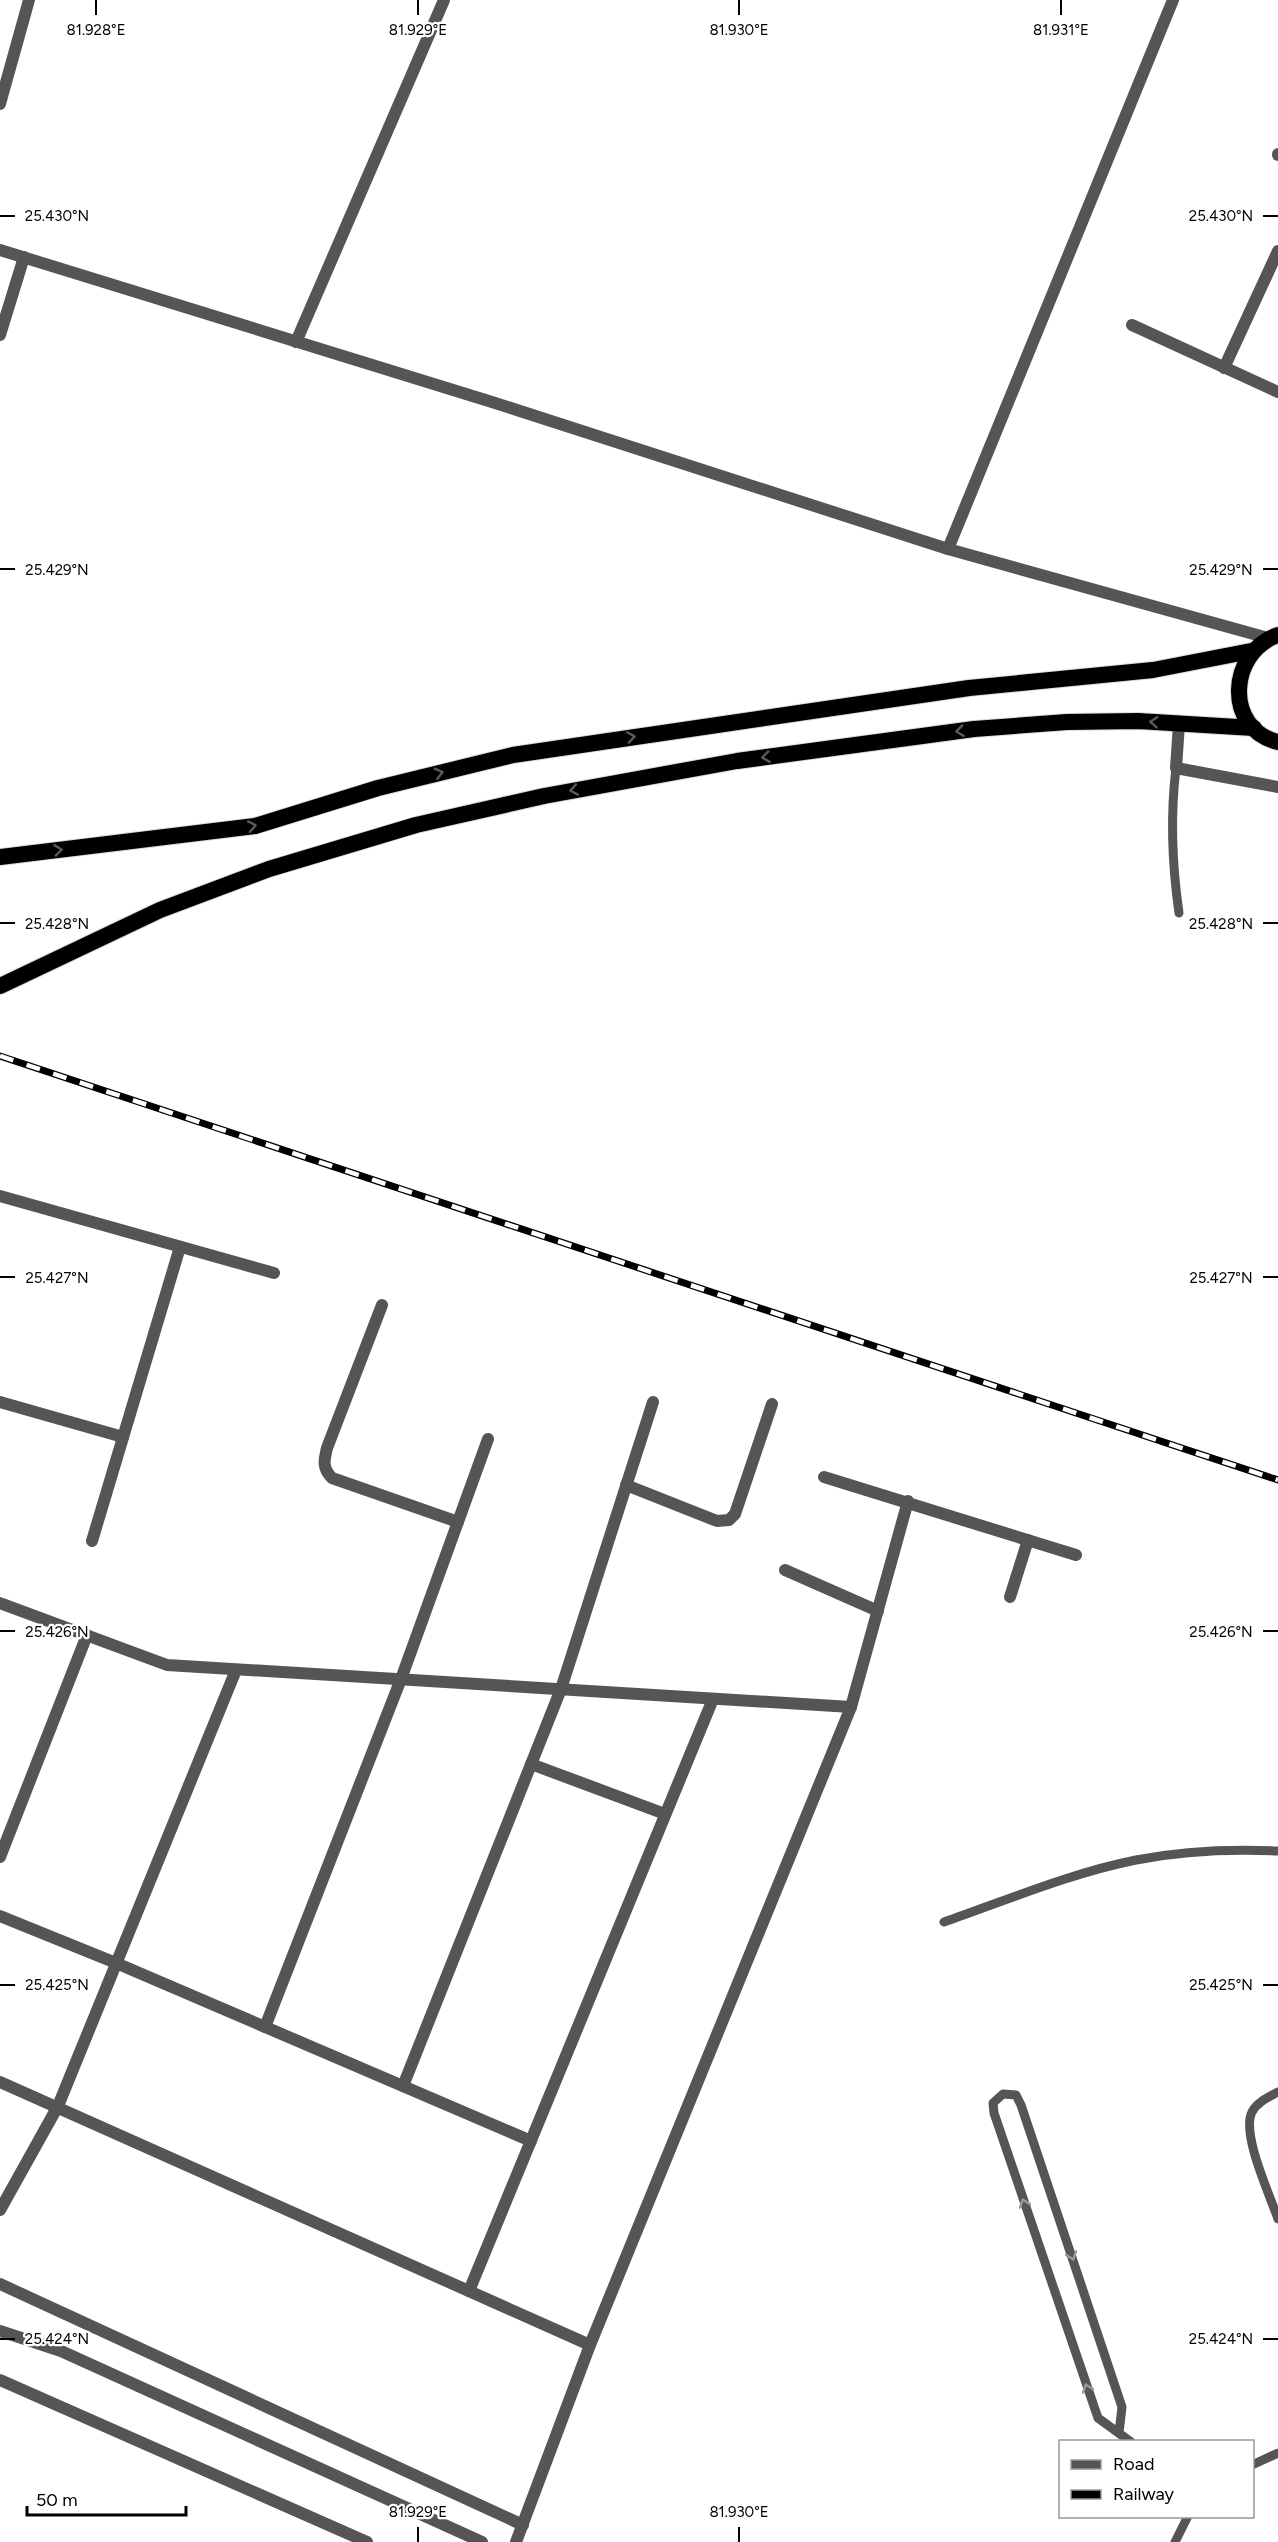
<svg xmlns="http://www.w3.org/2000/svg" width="1278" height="2542" font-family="Figtree,sans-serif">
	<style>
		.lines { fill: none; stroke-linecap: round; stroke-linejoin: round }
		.trunk-casing { stroke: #dbdbdb; stroke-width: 18 }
		.service { stroke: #555; stroke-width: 9 }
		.minor { stroke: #555; stroke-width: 12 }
		.tertiary { stroke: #555; stroke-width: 12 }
		.trunk { stroke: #000; stroke-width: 16 }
		.rail-casing { stroke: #000; stroke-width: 7 }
		.rail { stroke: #fff; stroke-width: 4.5; stroke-dasharray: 14; stroke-linecap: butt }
		.oneway { stroke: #595959 }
		.oneway2 { stroke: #999 }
		.ticks { fill: none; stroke: #000; stroke-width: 2 }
		.ticks-label { font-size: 15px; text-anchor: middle; fill: #000; stroke: #fff; stroke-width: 4.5; stroke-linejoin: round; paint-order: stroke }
	</style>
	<rect width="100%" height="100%" fill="#fff"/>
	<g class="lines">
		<defs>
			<g id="trunk">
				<path d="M 1278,635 C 1228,652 1224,729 1278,742"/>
				<polyline points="0,857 255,826 378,788 513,755 969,688 1153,670 1251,651"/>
				<polyline points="0,986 160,910 269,869 416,825 544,796 737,761 974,729 1067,722 1138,721 1254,728"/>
			</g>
		</defs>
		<use href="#trunk" class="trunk-casing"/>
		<g class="service">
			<path d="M 1176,768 C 1170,817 1172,864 1179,913"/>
			<path d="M 944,1922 C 1007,1900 1071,1873 1136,1860 C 1182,1851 1232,1849 1278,1851"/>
			<path d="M 1278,2092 C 1269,2097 1257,2102 1252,2112 C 1241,2134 1270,2195 1278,2219"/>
			<polyline points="1119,2433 1122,2407 1021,2105 1016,2095 1003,2094 993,2103 994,2113 1098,2418 1131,2442"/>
			<polyline points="1252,2465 1278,2453"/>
			<polyline points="1175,2542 1188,2516"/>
		</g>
		<g class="minor">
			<polyline points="0,104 29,0"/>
			<polyline points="1278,154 1278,155"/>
			<polyline points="1132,325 1278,392"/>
			<polyline points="0,335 24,257"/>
			<polyline points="296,342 444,0"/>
			<polyline points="1224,368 1278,251"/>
			<polyline points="948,549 1173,0"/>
			<polyline points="1179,724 1176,768 1278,787"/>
			<polyline points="0,1196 274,1273"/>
			<path d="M 382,1305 L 327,1448 C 324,1460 322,1468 332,1478 L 458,1522"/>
			<polyline points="0,1402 123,1437"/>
			<polyline points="824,1477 1076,1555"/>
			<polyline points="626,1485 717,1521 729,1520 735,1514 772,1404"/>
			<polyline points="92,1541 180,1247"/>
			<polyline points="785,1570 878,1611"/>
			<polyline points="1010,1597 1028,1540"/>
			<polyline points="0,1603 167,1665 851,1707"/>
			<polyline points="531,1764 665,1814"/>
			<polyline points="0,1857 87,1635"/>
			<polyline points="0,1916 116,1963 531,2141"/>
			<polyline points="265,2027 401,1679 488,1439"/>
			<polyline points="0,2082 590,2345"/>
			<polyline points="403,2086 561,1689 653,1402"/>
			<polyline points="0,2210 58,2106 236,1670"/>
			<polyline points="0,2284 523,2525"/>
			<polyline points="469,2291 713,1699"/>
			<polyline points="0,2331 61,2351 482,2542"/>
			<polyline points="0,2380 367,2542"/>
			<polyline points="516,2542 590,2345 851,1707 908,1501"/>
		</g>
		<polyline class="tertiary" points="0,250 492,402 948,549 1268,638"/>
		<use href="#trunk" class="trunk"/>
		<defs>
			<polyline id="rail" points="0,1056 1278,1480"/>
		</defs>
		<use href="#rail" class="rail-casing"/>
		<use href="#rail" class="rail"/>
	</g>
	<defs><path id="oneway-chevron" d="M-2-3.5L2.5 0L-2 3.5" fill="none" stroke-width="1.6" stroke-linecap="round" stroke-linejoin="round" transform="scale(1.5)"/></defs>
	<g class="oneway">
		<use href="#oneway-chevron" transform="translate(1154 722) rotate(-176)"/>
		<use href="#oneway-chevron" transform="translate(960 731) rotate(173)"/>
		<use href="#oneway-chevron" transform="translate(631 737) rotate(-9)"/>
		<use href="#oneway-chevron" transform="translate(766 757) rotate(173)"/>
		<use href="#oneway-chevron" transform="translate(439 773) rotate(-14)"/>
		<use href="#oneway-chevron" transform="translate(574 790) rotate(170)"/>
		<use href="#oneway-chevron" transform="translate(252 826) rotate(-11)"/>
		<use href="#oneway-chevron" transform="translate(58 850) rotate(-7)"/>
	</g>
	<g class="oneway2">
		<use href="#oneway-chevron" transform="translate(1024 2203) rotate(-109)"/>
		<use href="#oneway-chevron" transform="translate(1072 2256) rotate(71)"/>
		<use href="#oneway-chevron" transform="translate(1087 2388) rotate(-109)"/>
	</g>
	<path class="ticks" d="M 96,0 L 96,15M 418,0 L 418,15M 739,0 L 739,15M 1061,0 L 1061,15M 0,216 L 15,216M 1263,216 L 1278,216M 0,569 L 15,569M 1263,569 L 1278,569M 0,923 L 15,923M 1263,923 L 1278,923M 0,1277 L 15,1277M 1263,1277 L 1278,1277M 0,1631 L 15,1631M 1263,1631 L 1278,1631M 0,1985 L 15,1985M 1263,1985 L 1278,1985M 0,2339 L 15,2339M 1263,2339 L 1278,2339M 418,2527 L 418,2542M 739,2527 L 739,2542"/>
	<g class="ticks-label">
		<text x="96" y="35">81.928°E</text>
		<text x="418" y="35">81.929°E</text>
		<text x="739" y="35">81.930°E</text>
		<text x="1061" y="35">81.931°E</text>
		<text x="57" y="221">25.430°N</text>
		<text x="1221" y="221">25.430°N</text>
		<text x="57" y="575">25.429°N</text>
		<text x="1221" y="575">25.429°N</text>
		<text x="57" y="929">25.428°N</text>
		<text x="1221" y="929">25.428°N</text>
		<text x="57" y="1283">25.427°N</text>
		<text x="1221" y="1283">25.427°N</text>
		<text x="57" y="1637">25.426°N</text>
		<text x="1221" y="1637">25.426°N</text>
		<text x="57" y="1990">25.425°N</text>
		<text x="1221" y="1990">25.425°N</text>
		<text x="57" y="2344">25.424°N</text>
		<text x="1221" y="2344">25.424°N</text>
		<text x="418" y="2517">81.929°E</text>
		<text x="739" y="2517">81.930°E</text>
	</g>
	<rect x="1059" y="2440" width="195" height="78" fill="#ffffff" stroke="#999999" stroke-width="1.5"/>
	<rect x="1071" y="2460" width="30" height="9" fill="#555555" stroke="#999999" stroke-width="1.5"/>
	<text x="1113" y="2470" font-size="18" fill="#000000">Road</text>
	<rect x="1071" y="2490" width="30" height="9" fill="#000000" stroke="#999999" stroke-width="1.5"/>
	<text x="1113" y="2500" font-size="18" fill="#000000">Railway</text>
	<path d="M27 2506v9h159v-9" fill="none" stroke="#000000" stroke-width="3"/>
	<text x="36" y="2506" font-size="18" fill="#000000" stroke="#ffffff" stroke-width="4.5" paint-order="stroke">50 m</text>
</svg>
